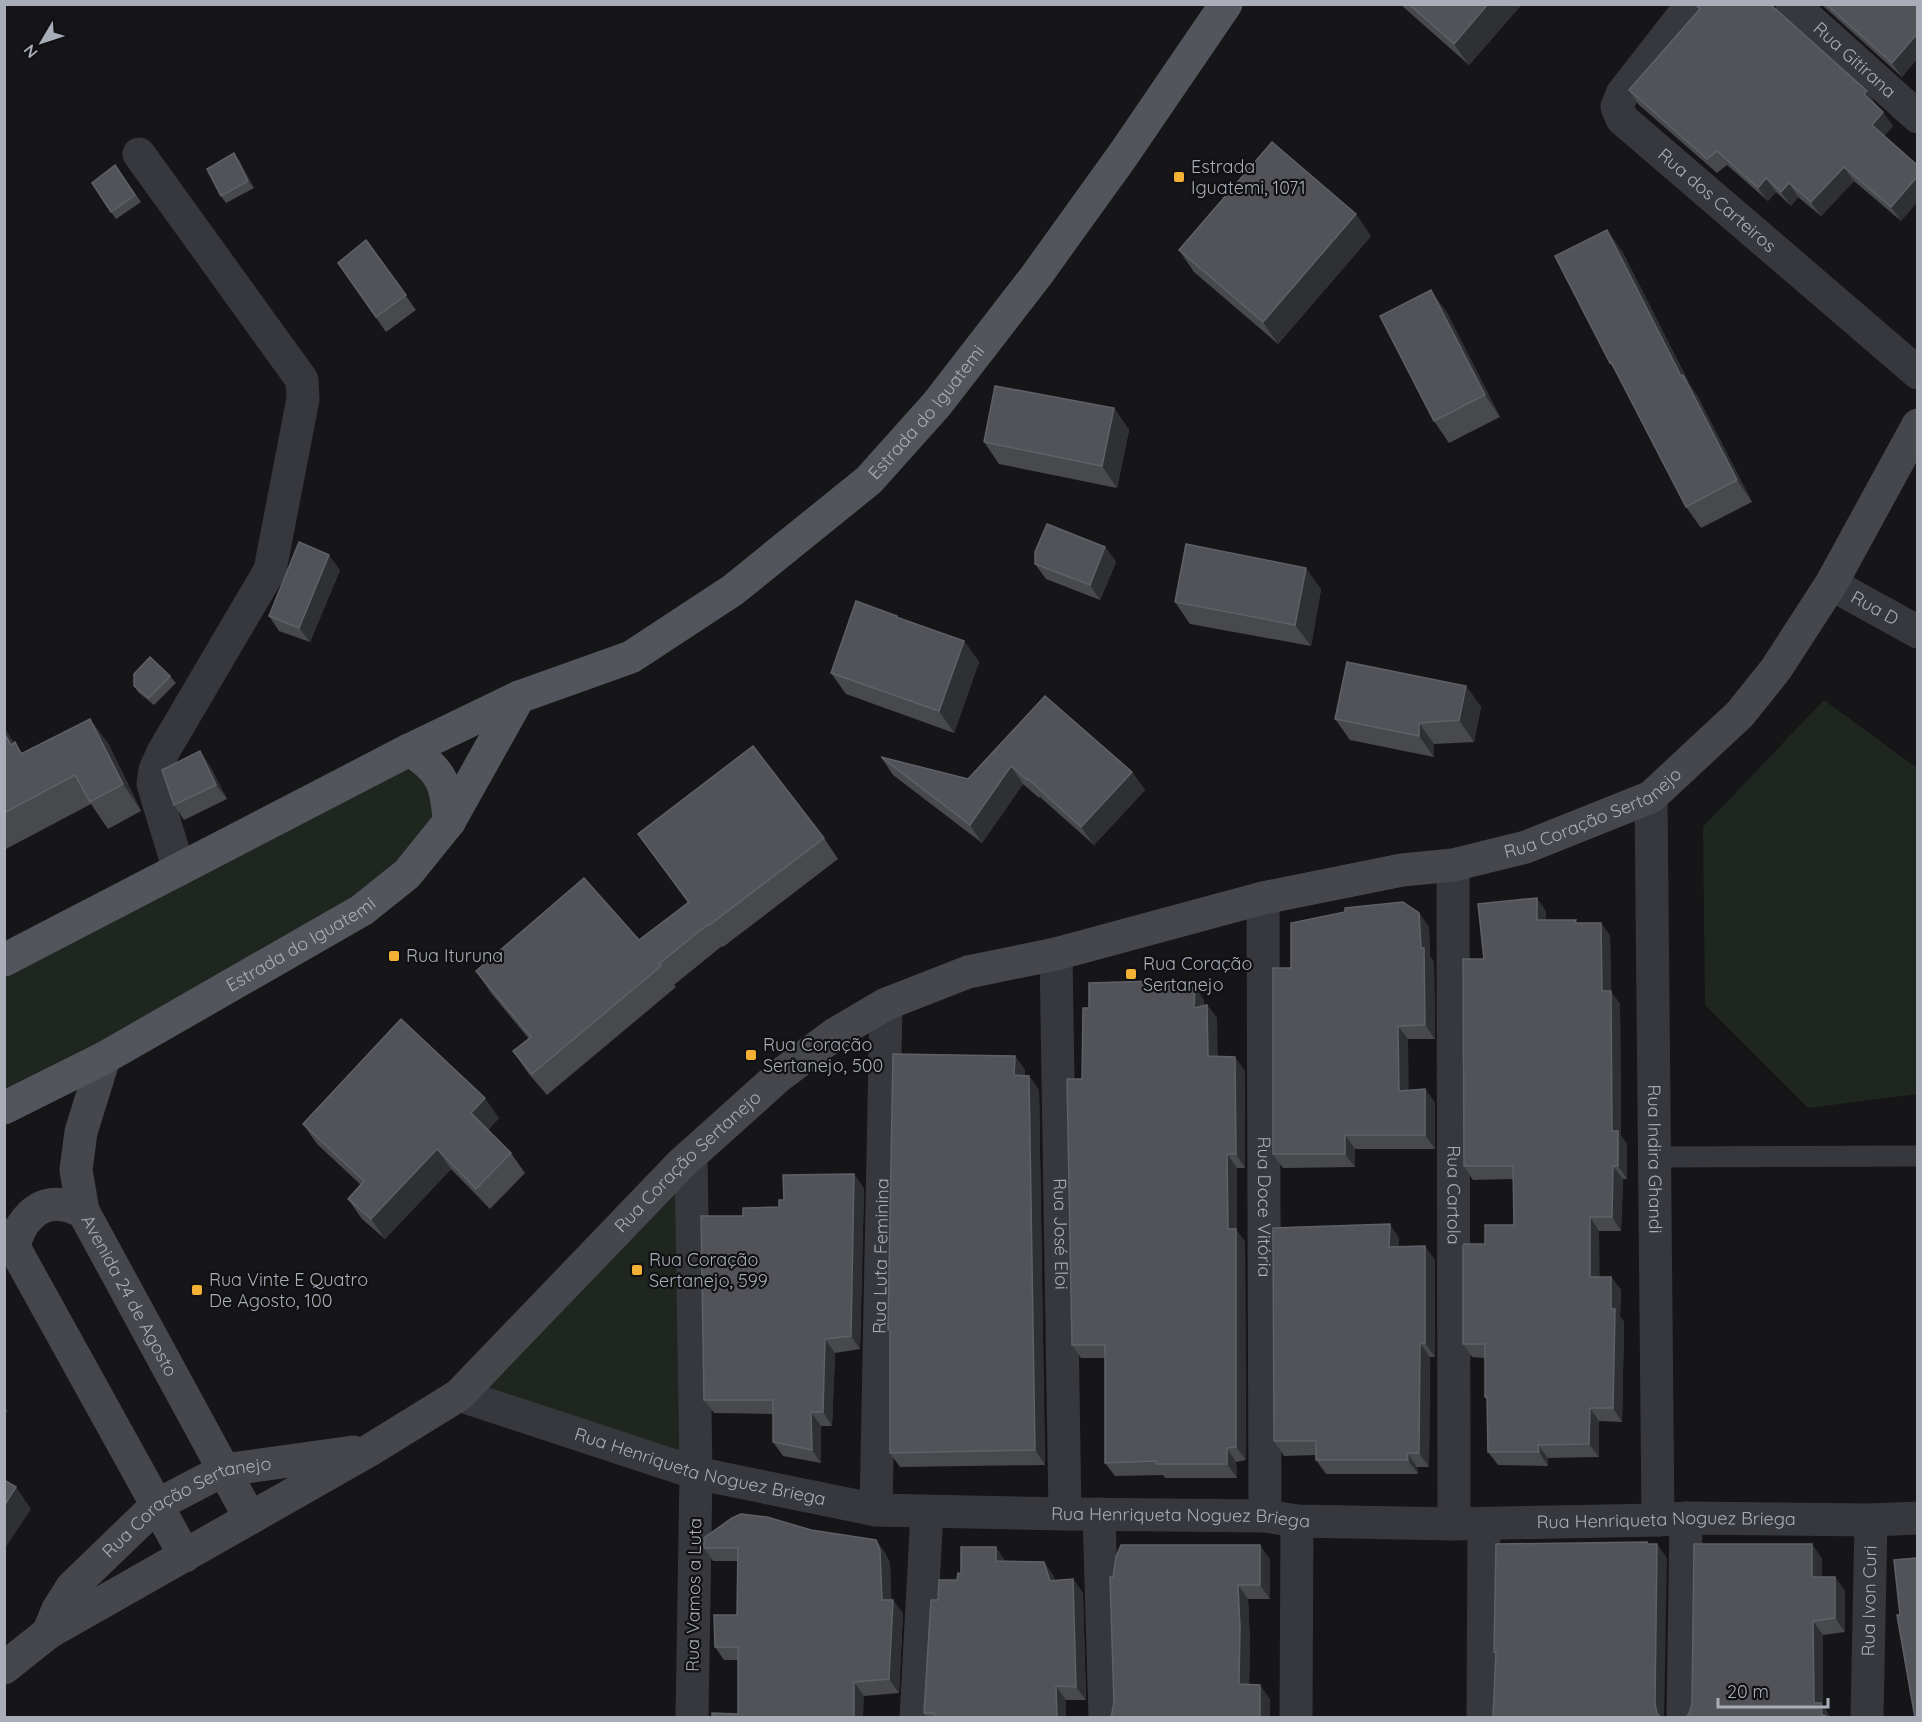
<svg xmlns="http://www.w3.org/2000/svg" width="1922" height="1722" font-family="Quicksand,sans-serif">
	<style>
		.green { fill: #1e261f }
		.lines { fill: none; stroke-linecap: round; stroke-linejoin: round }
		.lane { stroke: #37383d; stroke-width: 21 }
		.street { stroke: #37383d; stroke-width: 33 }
		.secondary { stroke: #45474d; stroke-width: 33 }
		.primary { stroke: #53555c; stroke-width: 33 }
		.wall { fill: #47494d }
		.shaded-wall { fill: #2f3033 }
		.building { fill: #525359; stroke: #5f6168; stroke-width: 1.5 }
		.poi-dot { fill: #f2b134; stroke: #111113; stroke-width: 2 }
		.labels { text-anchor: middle; stroke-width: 4.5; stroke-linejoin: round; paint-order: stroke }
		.street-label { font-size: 18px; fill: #a8adb8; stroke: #111113 }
		.poi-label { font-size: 18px; fill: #a8adb8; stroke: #111113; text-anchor: start }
	</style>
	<rect width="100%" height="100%" fill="#161618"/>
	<g class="green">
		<polygon points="1824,700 1917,768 1918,1094 1808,1108 1705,1005 1703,827"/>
		<polygon points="409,750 448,794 407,874 5,1108 5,960"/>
		<polygon points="687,1162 694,1470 466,1391"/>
	</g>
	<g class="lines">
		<polyline class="lane" points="1655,1157 1918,1156"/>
		<g class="street">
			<path id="s1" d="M 1692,4 L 1622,94 L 1617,107 L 1622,119 L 1918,373"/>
			<path id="s2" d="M 1792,4 L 1918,117"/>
			<polyline points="139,154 302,380 303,399 270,570 163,752 155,770 153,784 179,870"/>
			<path id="s3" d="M 1831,584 L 1918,632"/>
			<path id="s4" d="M 1651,797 L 1658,1520"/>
			<path id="s5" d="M 1453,865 L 1454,1524"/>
			<path id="s6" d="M 1263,898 L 1265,1516"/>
			<path id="s7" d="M 1056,954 L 1065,1514"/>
			<polyline points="691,1156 696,1473 692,1718"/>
			<path id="s8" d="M 459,1395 L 696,1473 L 876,1510 L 1065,1514 L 1265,1516 L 1297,1521 L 1454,1524 L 1658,1520 L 1686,1518 L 1871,1520 L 1918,1518"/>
			<path id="s9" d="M 876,1510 L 886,1004"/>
			<polyline points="1099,1514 1105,1718"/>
			<polyline points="916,1718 927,1512"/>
			<polyline points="1296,1718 1297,1521"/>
			<polyline points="1483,1718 1484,1524"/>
			<polyline points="1683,1718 1686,1518"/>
			<path id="s10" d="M 1867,1718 L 1871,1520"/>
		</g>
		<g class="secondary">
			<path id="s11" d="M 104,1058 L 81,1132 L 76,1170 L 83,1211 L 250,1518"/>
			<polyline points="4,1235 14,1247 185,1556"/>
			<path d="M 14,1247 C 19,1223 37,1200 64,1205 C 70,1206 77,1209 83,1211"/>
			<path id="s12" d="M 48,1633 L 58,1609 L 72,1587 L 157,1505 L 224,1470 L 353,1452"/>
			<path id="s13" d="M 4,1668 L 48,1633 L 370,1450 L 459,1395 L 681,1164 L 779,1076 L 835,1034 L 886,1004 L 968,972 L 1056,954 L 1263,898 L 1402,870 L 1453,865 L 1526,847 L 1651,797 L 1740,714 L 1776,669 L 1831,584 L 1918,425"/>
		</g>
		<g class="primary">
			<path d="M 409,750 C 442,769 447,785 449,822"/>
			<path id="s14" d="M 4,960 L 409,750 L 519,697 L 631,657 L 733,590 L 869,480 L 937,404 L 1036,276 L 1123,155 L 1226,4"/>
			<path id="s15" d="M 4,1108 L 104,1058 L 362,910 L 407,874 L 449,822 L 519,697"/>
		</g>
	</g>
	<g class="wall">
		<polygon points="1400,4 1522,4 1469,65"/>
		<polygon points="1697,4 1774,4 1774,8 1867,91 1876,105 1893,126 1884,136 1917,165 1917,202 1901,221 1854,181 1821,216 1798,197 1791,206 1776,192 1768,201 1727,165 1717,173 1638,104 1629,90 1699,9 1696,5"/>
		<polygon points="1821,4 1917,4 1917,59 1902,77"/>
		<polygon points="239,160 254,188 226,203 221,196"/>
		<polygon points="115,165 141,202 116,219 111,212"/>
		<polygon points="1371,236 1278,344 1194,272 1179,250"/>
		<polygon points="366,240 416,310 386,332 338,263"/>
		<polygon points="1622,251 1690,385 1698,397 1752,502 1701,528 1686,507 1617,373 1610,363"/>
		<polygon points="1446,311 1500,417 1449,443 1434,421"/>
		<polygon points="1114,408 1129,430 1117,488 999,464 984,442"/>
		<polygon points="1105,547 1116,562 1100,600 1046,579 1035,564"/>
		<polygon points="340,570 310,642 279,631 269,616"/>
		<polygon points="1321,589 1311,646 1190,624 1175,602"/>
		<polygon points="898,618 964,641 979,662 954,733 846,694 831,673"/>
		<polygon points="170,676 176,683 154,705 139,693 134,686"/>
		<polygon points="1466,686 1481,707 1474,742 1434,744 1434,757 1350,740 1335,719"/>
		<polygon points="1045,696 1132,772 1145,790 1094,845 1040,797 1039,798 1023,784 982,843 893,775 881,757 968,779"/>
		<polygon points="90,719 109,745 141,811 108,829 91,804 4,850 4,728 14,743 15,742 22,753"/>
		<polygon points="210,766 227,799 184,820 174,805"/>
		<polygon points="638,834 824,838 838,859 723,947 722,946 674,985 676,987 547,1095 528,1073 513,1051 529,1039 491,993 476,971 639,940 688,903"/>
		<polygon points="1546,911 1546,920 1578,923 1601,923 1610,936 1611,992 1620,1004 1621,1136 1627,1144 1627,1179 1623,1179 1621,1231 1599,1231 1599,1277 1611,1277 1621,1290 1620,1316 1624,1322 1622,1422 1599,1421 1599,1457 1548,1458 1548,1466 1498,1465 1488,1452 1487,1400 1485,1397 1485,1358 1472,1357 1463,1344 1485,1244 1514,1225 1513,1179 1473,1180 1464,1166 1484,959"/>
		<polygon points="1419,913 1429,927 1430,956 1434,962 1435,1039 1408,1039 1408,1090 1425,1089 1435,1103 1435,1149 1355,1149 1355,1167 1283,1168 1273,1154 1291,968"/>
		<polygon points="1154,981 1156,984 1177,990 1204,1000 1204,1005 1207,1005 1217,1018 1217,1056 1245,1071 1245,1168 1237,1168 1237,1231 1245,1242 1246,1460 1236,1462 1237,1478 1165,1478 1163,1475 1115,1476 1105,1463 1105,1358 1081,1358 1072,1345 1089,1008"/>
		<polygon points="1015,1056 1025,1070 1025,1075 1029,1076 1039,1090 1045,1465 900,1467 890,1453 890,1332 888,1330"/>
		<polygon points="499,1118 488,1130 511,1153 525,1173 490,1209 451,1169 385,1239 362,1219 348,1199 361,1185 317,1144 303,1124"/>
		<polygon points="864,1188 860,1349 835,1353 832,1426 821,1426 821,1463 783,1456 773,1442 773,1414 714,1413 704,1400 743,1216 779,1207 784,1200"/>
		<polygon points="1399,1238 1399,1247 1435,1260 1435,1357 1430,1357 1429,1467 1417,1467 1418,1474 1326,1474 1316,1460 1316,1455 1284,1456 1274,1441"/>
		<polygon points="811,1530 876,1540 885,1553 890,1563 891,1600 903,1613 899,1693 864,1696 738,1714 738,1660 724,1660 715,1647 737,1615 738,1561 713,1561 704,1548"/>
		<polygon points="1822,1558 1822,1577 1835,1577 1845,1591 1845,1632 1823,1635 1823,1705 1831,1718 1685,1718"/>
		<polygon points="1270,1559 1270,1599 1248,1599 1250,1643 1249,1684 1270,1699 1270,1718 1111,1718 1114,1703 1110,1577"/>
		<polygon points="1005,1561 1053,1575 1055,1580 1073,1579 1083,1593 1086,1700 1066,1700 1066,1718 927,1718 924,1713 938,1600 957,1580 961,1574"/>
	</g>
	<g class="shaded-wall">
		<polygon points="1488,4 1522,4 1469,65 1454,44"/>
		<polygon points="1917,34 1917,59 1902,77 1892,63"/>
		<polygon points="1867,91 1876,105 1874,108 1864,94"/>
		<polygon points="1883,112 1893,126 1881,139 1872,125"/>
		<polygon points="234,153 239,160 254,188 248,181"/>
		<polygon points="1844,167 1854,181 1821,216 1811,202"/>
		<polygon points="1917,177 1917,202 1901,221 1891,207"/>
		<polygon points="1766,178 1776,192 1768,201 1758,188"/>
		<polygon points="1789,183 1798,197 1791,206 1781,192"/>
		<polygon points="1356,214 1371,236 1278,344 1263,322"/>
		<polygon points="1607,230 1622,251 1690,385 1698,397 1752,502 1737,480 1681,376"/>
		<polygon points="1431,290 1446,311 1500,417 1485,395"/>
		<polygon points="1114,408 1129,430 1117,488 1102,466"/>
		<polygon points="1105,547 1116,562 1100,600 1090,585"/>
		<polygon points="329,555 340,570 310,642 299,628"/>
		<polygon points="1306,568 1321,589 1311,646 1295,625"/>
		<polygon points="964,641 979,662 954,733 939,711"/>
		<polygon points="1466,686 1481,707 1474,742 1459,720"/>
		<polygon points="90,719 109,745 141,811 123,784"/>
		<polygon points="1419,723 1434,744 1434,757 1419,736"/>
		<polygon points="4,728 10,737 30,771 11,745 4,733"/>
		<polygon points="200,751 210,766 227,799 216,785"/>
		<polygon points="1011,766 1023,784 982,843 970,825"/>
		<polygon points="1132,772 1145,790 1094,845 1081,827"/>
		<polygon points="1537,898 1546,911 1546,933 1537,920"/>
		<polygon points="1419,913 1429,927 1430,956 1434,962 1435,1039 1425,1025"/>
		<polygon points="1601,923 1610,936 1611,992 1620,1004 1621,1136 1627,1144 1627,1179 1618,1166 1612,1131 1602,991"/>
		<polygon points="1195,987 1204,1000 1203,1022 1194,1008"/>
		<polygon points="1207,1005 1217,1018 1218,1069 1208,1056"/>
		<polygon points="1398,1026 1408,1039 1409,1105 1399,1091"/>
		<polygon points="1015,1056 1025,1070 1024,1089 1014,1075"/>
		<polygon points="1235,1057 1245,1071 1245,1168 1236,1154"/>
		<polygon points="1029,1076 1039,1090 1045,1465 1035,1450"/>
		<polygon points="1425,1089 1435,1103 1435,1149 1425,1135"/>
		<polygon points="485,1098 499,1118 485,1133 471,1113"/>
		<polygon points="1345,1135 1355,1149 1355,1167 1345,1154"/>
		<polygon points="437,1149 451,1169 385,1239 371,1219"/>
		<polygon points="1227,1154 1237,1168 1237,1231 1245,1242 1246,1460 1236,1447 1228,1229"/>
		<polygon points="1613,1166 1623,1179 1621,1231 1612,1217"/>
		<polygon points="854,1174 864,1188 860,1349 851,1336"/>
		<polygon points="1590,1217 1599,1231 1600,1291 1590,1277"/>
		<polygon points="1390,1224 1399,1238 1399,1261 1389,1247"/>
		<polygon points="1425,1246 1435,1260 1435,1357 1425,1343"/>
		<polygon points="1611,1277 1621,1290 1620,1316 1624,1322 1622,1422 1613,1408"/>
		<polygon points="825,1339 835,1353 832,1426 823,1412"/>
		<polygon points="1420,1343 1430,1357 1429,1467 1419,1453"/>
		<polygon points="4,1406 8,1411 4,1416"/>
		<polygon points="1590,1408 1599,1421 1599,1457 1589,1444"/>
		<polygon points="811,1412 821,1426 821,1463 812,1450"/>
		<polygon points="1538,1445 1548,1458 1548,1466 1539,1452"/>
		<polygon points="1227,1448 1236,1462 1237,1478 1227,1464"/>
		<polygon points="1407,1453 1417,1467 1418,1474 1408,1460"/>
		<polygon points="16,1487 31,1509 4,1550 4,1506"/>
		<polygon points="876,1540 885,1553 890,1563 892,1613 882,1600"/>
		<polygon points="1657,1544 1667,1558 1664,1718 1660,1718 1657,1713 1655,1704"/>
		<polygon points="1812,1544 1822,1558 1822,1591 1812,1577"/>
		<polygon points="1260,1545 1270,1559 1270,1599 1260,1585"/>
		<polygon points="996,1547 1005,1561 996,1561"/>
		<polygon points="1044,1562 1053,1575 1060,1594 1050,1581"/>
		<polygon points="1835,1577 1845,1591 1845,1632 1835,1618"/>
		<polygon points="1073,1579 1083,1593 1086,1700 1076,1687"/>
		<polygon points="1238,1585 1248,1599 1250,1643 1249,1699 1239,1684"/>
		<polygon points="893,1600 903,1613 899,1693 889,1679"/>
		<polygon points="1813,1621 1823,1635 1823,1705 1831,1718 1823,1718 1814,1703"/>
		<polygon points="854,1682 864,1696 863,1718 854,1718"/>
		<polygon points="1260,1685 1270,1699 1270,1718 1260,1718"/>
		<polygon points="1056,1686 1066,1700 1066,1718 1057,1718"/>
	</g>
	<g class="building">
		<polygon points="1409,4 1488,4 1454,44"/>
		<polygon points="1697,4 1770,4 1867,91 1864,94 1883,112 1872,125 1917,165 1917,177 1891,207 1844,167 1811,202 1789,183 1781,192 1766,178 1758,188 1717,151 1707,159 1629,90 1700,9 1696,5"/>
		<polygon points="1826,4 1917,4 1917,34 1892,63"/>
		<polygon points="1272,142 1356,214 1263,322 1179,250"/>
		<polygon points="234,153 248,181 221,196 207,169"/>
		<polygon points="115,165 135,195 111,212 92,183"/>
		<polygon points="1607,230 1681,376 1683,375 1737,480 1686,507 1611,362 1610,363 1555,256"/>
		<polygon points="366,240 406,295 376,317 338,263"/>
		<polygon points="1431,290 1485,395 1434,421 1380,316"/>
		<polygon points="995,386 1114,408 1102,466 984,442"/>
		<polygon points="1047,524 1105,547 1090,585 1035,564 1035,552"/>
		<polygon points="299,542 329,555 299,628 269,616"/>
		<polygon points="1186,544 1306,568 1295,625 1175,602"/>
		<polygon points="856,601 897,616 896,617 964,641 939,711 831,673"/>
		<polygon points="150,657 170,676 149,698 134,686 134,674"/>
		<polygon points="1347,662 1466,686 1459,720 1419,723 1419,736 1335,719"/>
		<polygon points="1045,696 1132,772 1081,827 1028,779 1027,780 1011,766 970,825 881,757 968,779"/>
		<polygon points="90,719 123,784 90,802 75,775 4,813 4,733 11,745 15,742 21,754"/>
		<polygon points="753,746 824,838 708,926 707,925 659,964 661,966 532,1074 513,1051 531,1037 476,971 584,878 639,940 689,902 638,834"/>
		<polygon points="200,751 216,785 174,805 162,770"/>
		<polygon points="1537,898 1537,920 1576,920 1575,923 1601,923 1602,991 1611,991 1612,1131 1618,1131 1618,1166 1613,1166 1612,1217 1590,1217 1590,1277 1611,1277 1611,1309 1615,1309 1613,1408 1590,1408 1589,1444 1538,1445 1539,1452 1488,1452 1487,1397 1485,1397 1485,1344 1463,1344 1463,1246 1464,1244 1485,1244 1485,1225 1514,1225 1513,1166 1464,1166 1463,959 1484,959 1478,904"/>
		<polygon points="1403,902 1419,913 1421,948 1424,948 1425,1025 1398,1026 1399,1091 1425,1089 1425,1135 1345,1135 1345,1154 1273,1154 1273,968 1291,968 1291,923 1345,912 1345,908"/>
		<polygon points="1154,981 1155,984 1173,984 1173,990 1195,987 1194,1008 1207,1005 1208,1056 1235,1057 1236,1154 1227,1154 1228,1229 1236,1229 1236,1447 1227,1448 1227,1464 1156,1464 1156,1461 1105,1463 1105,1345 1072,1345 1067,1079 1082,1079 1083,1008 1089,1008 1089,983"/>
		<polygon points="401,1019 485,1098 471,1113 511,1153 476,1189 437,1149 371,1219 348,1199 364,1181 303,1124"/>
		<polygon points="893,1054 1015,1056 1014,1075 1029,1076 1035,1450 890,1453 890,1330 888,1330"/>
		<polygon points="854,1174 851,1336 825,1339 823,1412 811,1412 812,1450 773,1442 773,1400 704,1400 701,1216 743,1216 743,1208 779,1207 779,1200 784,1200 783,1175"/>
		<polygon points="1390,1224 1389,1247 1425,1246 1425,1343 1420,1343 1419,1453 1407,1453 1408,1460 1316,1460 1316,1441 1274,1441 1273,1228"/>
		<polygon points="4,1480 16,1487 4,1506"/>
		<polygon points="741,1514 767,1517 811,1530 876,1540 880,1550 882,1600 893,1600 889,1679 854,1682 854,1718 712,1718 712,1713 738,1714 738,1647 715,1647 714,1615 737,1615 738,1548 704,1548 704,1538 732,1518"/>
		<polygon points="1647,1542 1647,1544 1657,1544 1655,1704 1657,1713 1661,1718 1493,1718 1496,1652 1494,1652 1496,1544"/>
		<polygon points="1694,1544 1812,1544 1812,1577 1835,1577 1835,1618 1813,1621 1814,1703 1821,1703 1822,1715 1826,1716 1826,1718 1685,1718 1689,1714 1692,1704"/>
		<polygon points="1121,1545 1260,1545 1260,1585 1238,1585 1240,1628 1239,1684 1260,1685 1260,1717 1261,1718 1111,1718 1114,1703 1110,1577 1113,1577 1116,1557"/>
		<polygon points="961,1547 996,1547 996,1561 1044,1562 1050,1581 1073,1579 1076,1687 1056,1686 1057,1718 935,1718 934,1713 924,1713 931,1600 938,1600 939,1580 957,1580 958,1573 961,1574"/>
		<polygon points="1917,1558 1917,1718 1915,1718 1897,1615 1900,1615 1894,1560"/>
	</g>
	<g class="poi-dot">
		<rect x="1173" y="171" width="12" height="12" rx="3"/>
		<rect x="388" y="950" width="12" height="12" rx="3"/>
		<rect x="1125" y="968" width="12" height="12" rx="3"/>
		<rect x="745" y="1049" width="12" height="12" rx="3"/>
		<rect x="631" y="1264" width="12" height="12" rx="3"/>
		<rect x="191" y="1284" width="12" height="12" rx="3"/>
	</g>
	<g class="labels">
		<g class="street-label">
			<text dy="6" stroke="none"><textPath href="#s2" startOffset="84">Rua Gitirana</textPath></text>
			<text dy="6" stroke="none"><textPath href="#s1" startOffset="266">Rua dos Carteiros</textPath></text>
			<text dy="6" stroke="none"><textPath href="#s14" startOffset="1083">Estrada do Iguatemi</textPath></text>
			<text dy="6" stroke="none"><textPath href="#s3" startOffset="50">Rua D</textPath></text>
			<text dy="6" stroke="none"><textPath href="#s13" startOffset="1848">Rua Coração Sertanejo</textPath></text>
			<text dy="6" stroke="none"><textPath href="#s15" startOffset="339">Estrada do Iguatemi</textPath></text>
			<text dy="6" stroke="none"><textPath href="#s4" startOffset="362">Rua Indira Ghandi</textPath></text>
			<text dy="6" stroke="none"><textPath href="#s13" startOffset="858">Rua Coração Sertanejo</textPath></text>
			<text dy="6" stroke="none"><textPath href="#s5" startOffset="330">Rua Cartola</textPath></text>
			<text dy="6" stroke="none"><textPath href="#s6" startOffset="309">Rua Doce Vitória</textPath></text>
			<text dy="6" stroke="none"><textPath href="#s7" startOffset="280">Rua José Eloi</textPath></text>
			<text dy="6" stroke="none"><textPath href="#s9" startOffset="254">Rua Luta Feminina</textPath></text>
			<text dy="6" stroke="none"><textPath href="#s11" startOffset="254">Avenida 24 de Agosto</textPath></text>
			<text dy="6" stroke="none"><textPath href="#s8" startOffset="252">Rua Henriqueta Noguez Briega</textPath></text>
			<text dy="6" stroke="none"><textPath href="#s12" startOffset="196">Rua Coração Sertanejo</textPath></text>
			<text dy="6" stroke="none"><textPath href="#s8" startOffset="738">Rua Henriqueta Noguez Briega</textPath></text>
			<text dy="6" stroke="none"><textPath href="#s8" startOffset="1224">Rua Henriqueta Noguez Briega</textPath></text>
			<text transform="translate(694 1595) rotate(-89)" y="6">Rua Vamos a Luta</text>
			<text dy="6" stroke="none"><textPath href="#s10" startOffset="117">Rua Ivon Curi</textPath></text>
		</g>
		<g class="poi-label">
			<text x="1191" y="173">Estrada<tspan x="1191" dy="21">Iguatemi, 1071</tspan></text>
			<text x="406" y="962">Rua Ituruna</text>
			<text x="1143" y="970">Rua Coração<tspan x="1143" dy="21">Sertanejo</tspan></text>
			<text x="763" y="1051">Rua Coração<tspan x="763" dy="21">Sertanejo, 500</tspan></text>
			<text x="649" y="1266">Rua Coração<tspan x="649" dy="21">Sertanejo, 599</tspan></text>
			<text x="209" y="1286">Rua Vinte E Quatro<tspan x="209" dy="21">De Agosto, 100</tspan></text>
		</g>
	</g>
	<rect width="1922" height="1722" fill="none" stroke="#a8adb8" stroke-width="12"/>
	<g transform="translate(42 42) rotate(231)" stroke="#111113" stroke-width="4.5" paint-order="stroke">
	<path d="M0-4.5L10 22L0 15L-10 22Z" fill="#a8adb8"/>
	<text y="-9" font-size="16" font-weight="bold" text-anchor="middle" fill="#a8adb8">N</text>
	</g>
	<path d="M1718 1698v9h110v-9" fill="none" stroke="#a8adb8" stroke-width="3"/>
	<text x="1727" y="1698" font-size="18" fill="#a8adb8" stroke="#111113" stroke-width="4.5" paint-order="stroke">20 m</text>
</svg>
